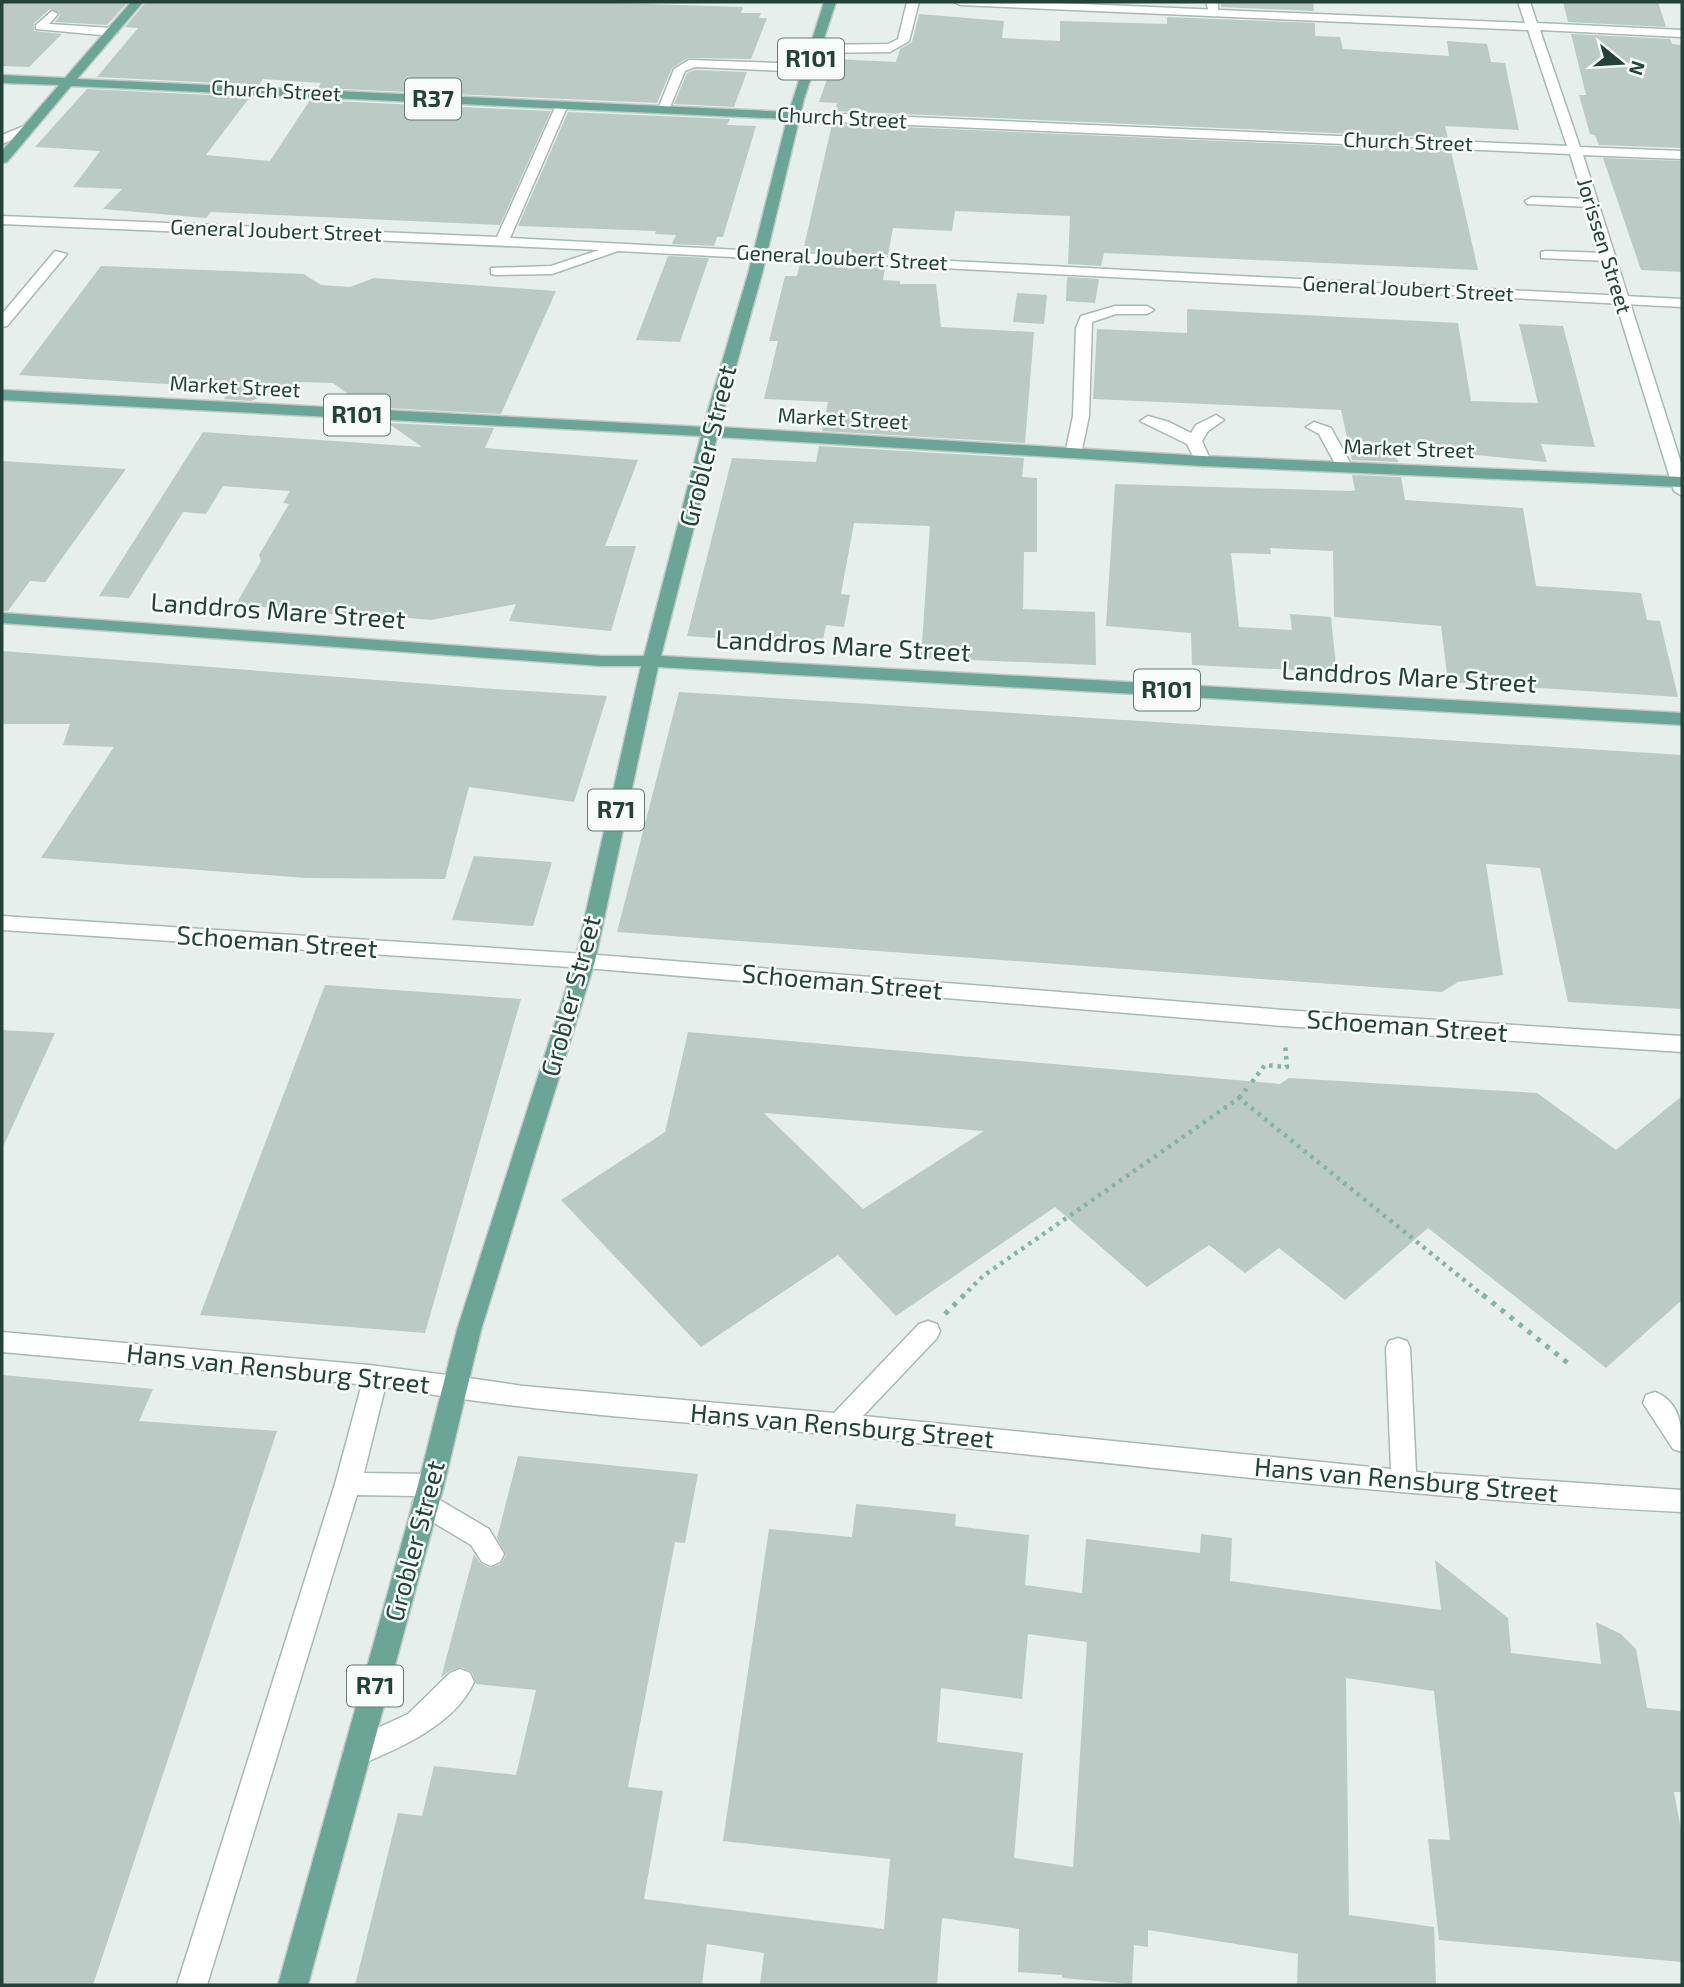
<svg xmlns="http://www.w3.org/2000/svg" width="1684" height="1987" font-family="'Exo 2',sans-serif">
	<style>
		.building { fill: #bbcac4; fill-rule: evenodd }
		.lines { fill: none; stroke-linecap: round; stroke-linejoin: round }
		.service-casing { stroke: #a8b8b2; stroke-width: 3 }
		.minor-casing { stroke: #a8b8b2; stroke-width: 3 }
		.primary-casing { stroke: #c2cac8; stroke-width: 3 }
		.path-far1 { stroke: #86b3a5; stroke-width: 4.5; stroke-dasharray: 3.5 5; stroke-linecap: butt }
		.path { stroke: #86b3a5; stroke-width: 5; stroke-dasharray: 4.5 7; stroke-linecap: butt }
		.service { fill: #fff; fill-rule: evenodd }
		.minor { fill: #fff; fill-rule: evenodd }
		.primary { fill: #6aa596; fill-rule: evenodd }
		.labels { text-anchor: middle; stroke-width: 5; stroke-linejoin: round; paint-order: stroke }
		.far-street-label { font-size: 21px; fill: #24423a; stroke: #f7fbf9 }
		.shield { fill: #f7fbf9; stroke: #637a73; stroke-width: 2 }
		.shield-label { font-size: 24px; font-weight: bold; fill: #24423a }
		.street-label { font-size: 26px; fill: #24423a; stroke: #f7fbf9 }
	</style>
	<rect width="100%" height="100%" fill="#e6efeb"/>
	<g class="building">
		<polygon points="2,2 128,2 107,25 55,22 61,14 50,9 34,23 34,31 62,34 29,67 2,66"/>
		<polygon points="146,2 584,2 743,7 741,13 761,13 759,18 767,18 751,59 688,58 672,68 657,103 318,88 321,83 263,79 259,85 97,77 138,28 125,27"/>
		<polygon points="1221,2 1313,2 1314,11 1221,7"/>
		<polygon points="1563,2 1658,2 1666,27 1568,22"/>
		<polygon points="919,14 1004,21 1002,38 1060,41 1060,21 1167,24 1167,17 1315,23 1315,36 1340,37 1343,49 1449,56 1447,41 1487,44 1491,62 1505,63 1519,130 1445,126 1448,138 835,111 837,103 819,102 834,59 896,62 900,49 912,42"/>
		<polygon points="1571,34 1670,39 1672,44 1682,45 1682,148 1599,145 1595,135 1590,134 1579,95 1586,95"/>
		<polygon points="695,70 747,72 734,107 674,104 687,73"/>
		<polygon points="87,89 250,97 206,155 270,161 310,100 551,111 500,225 211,212 206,218 103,209 122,189 73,187 100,151 35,147"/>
		<polygon points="568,112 730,119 727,125 756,126 723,237 717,237 714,246 672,244 676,235 655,234 656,231 518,226"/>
		<polygon points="832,124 1451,151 1478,270 1104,253 1101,266 1068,264 1070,216 955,211 952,231 893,228 888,255 803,251"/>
		<polygon points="1603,158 1682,161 1682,272 1641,270"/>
		<polygon points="668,256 709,258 680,342 636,340"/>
		<polygon points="800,263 885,268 883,280 900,281 900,284 936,284 941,327 1034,332 1025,443 822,431 828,402 764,399 778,341 769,341 785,276 797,276"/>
		<polygon points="101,266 304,274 321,285 350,287 374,278 556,291 501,414 366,407 333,383 301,382 251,401 224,399 231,388 19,375"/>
		<polygon points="1067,277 1099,279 1095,303 1066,301"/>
		<polygon points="1017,293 1047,295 1044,324 1013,322"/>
		<polygon points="1187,309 1458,323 1471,401 1538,403 1519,324 1563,326 1595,447 1541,444 1547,462 1395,447 1398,462 1352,460 1341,410 1093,399 1097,329 1187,333"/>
		<polygon points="388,423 494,428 485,448 638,460 605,546 636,546 611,631 509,621 516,604 431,620 399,617 397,621 236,604 261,561 259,555 289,504 283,503 290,491 223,486 206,514 183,512 129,598 99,596 203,432 422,447"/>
		<polygon points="819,446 1024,458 1022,477 1037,478 1037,552 1024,552 1023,609 1095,612 1096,665 921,658 930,526 854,523 841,594 850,595 844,627 826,625 822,645 687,636 732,458 816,462"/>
		<polygon points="2,461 126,469 45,582 30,581 8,611 2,611"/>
		<polygon points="1352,475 1401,477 1405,500 1523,508 1536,586 1641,593 1647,620 1660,621 1678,697 1448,682 1441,626 1334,617 1333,551 1270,548 1271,554 1231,553 1239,627 1292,630 1290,614 1331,617 1337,676 1295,673 1294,670 1192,665 1191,633 1106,626 1115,484 1351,491 1355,490"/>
		<polygon points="2,651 495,689 607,696 574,802 469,787 445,879 307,878 41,858 114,747 63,745 70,724 2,724"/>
		<polygon points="679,692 1682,755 1682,1009 1568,1002 1540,868 1486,864 1503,975 1458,982 1442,992 617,932"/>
		<polygon points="474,856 552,862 533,926 452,920"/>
		<polygon points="325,985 521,999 425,1333 200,1315"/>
		<polygon points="2,1030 55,1033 2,1149"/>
		<path d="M 688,1032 L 1259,1082 L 1280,1084 L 1289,1078 L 1537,1093 L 1616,1150 L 1682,1096 L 1682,1300 L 1606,1368 L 1428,1228 L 1345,1300 L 1279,1248 L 1245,1273 L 1209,1245 L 1147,1287 L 1055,1207 L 896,1316 L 838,1255 L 701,1347 L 561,1200 L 665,1132 ZM 764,1113 L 984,1131 L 863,1209 Z"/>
		<polygon points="2,1375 153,1389 139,1421 277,1431 93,1985 2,1985"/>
		<path d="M 518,1456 L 698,1474 L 685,1543 L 675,1542 L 628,1787 L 663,1791 L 644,1899 L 884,1929 L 890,1859 L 723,1841 L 769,1529 L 852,1537 L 856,1504 L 956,1514 L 955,1526 L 1029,1535 L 1025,1585 L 1082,1593 L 1086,1539 L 1200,1553 L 1201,1534 L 1232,1538 L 1230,1581 L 1441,1610 L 1435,1560 L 1508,1618 L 1511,1653 L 1601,1664 L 1596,1622 L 1621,1634 L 1636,1649 L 1647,1708 L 1682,1711 L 1682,1792 L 1674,1792 L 1682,1835 L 1682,1962 L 1439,1940 L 1428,1839 L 1450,1840 L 1434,1691 L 1346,1678 L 1349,1915 L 1434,1927 L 1436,1985 L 1297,1985 L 1298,1954 L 1148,1930 L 1148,1947 L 1134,1945 L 1132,1984 L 1062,1978 L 1062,1975 L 1018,1972 L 1019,1929 L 942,1918 L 937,1985 L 760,1985 L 764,1953 L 707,1944 L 702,1985 L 355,1985 L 398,1813 L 422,1816 L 434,1766 L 516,1775 L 536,1690 L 476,1684 L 472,1672 L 461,1667 L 449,1671 L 441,1678 L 474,1554 L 480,1563 L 490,1568 L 501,1564 L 506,1555 L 497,1538 ZM 1028,1634 L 1087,1642 L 1073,1867 L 1014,1858 L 1023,1753 L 937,1742 L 941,1688 L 1022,1699 Z"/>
	</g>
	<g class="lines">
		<defs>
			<g id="service">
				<polygon points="907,2 919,2 909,41 890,52 815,53 809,49 815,45 888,44 898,39"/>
				<polygon points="1206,2 1218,2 1218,15 1210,15"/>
				<polygon points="52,11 58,14 49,24 112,28 118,32 112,36 36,29 36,25"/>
				<polygon points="689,60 808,64 814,68 808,72 695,67 685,71 668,112 660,112 658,109 674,69"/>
				<polygon points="562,101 568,105 510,238 1682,299 1682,307 618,251 552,274 496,275 491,274 491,268 551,266 599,250 2,224 2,216 497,237 556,105"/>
				<polygon points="29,124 35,128 33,131 2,144 2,135"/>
				<polygon points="1532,197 1591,199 1598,203 1591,207 1527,204 1525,201"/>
				<polygon points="55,251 67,254 7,326 2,327 2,314"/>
				<polygon points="1546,251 1607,253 1614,257 1607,261 1541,258 1541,252"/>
				<polygon points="1115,306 1147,306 1154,310 1147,314 1116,314 1092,322 1089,416 1081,454 1079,457 1067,457 1065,454 1073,416 1076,328 1081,316"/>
				<polygon points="1216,415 1224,420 1208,431 1202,441 1211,461 1203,466 1197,464 1187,444 1140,421 1148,416 1169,422 1191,433 1196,425"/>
				<polygon points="1314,422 1331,428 1353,468 1351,471 1339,471 1319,434 1306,427"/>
				<polygon points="585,954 1283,1010 1682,1036 1682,1052 1283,1026 585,968 578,966 575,961 578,956"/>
				<path d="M 928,1321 L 937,1324 L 940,1331 L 937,1338 L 863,1416 L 1391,1469 L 1386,1348 L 1389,1341 L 1398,1338 L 1407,1341 L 1410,1348 L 1416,1472 L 1682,1490 L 1682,1512 C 1420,1499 1160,1468 899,1441 C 751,1426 602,1419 455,1398 L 446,1394 L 443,1387 L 446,1380 L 455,1376 L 523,1386 L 834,1413 L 919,1324 Z"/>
				<polygon points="376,1366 385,1369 388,1376 364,1473 431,1474 440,1477 444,1485 440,1493 433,1496 489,1529 504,1554 500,1562 491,1566 482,1562 471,1545 416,1512 412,1504 416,1496 357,1495 207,1985 177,1985 335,1484 364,1376 367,1369"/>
				<path d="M 1655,1392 C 1681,1402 1682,1428 1682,1452 L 1673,1449 L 1643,1403 L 1646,1395 Z"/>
				<path d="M 460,1669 L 470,1673 L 474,1682 C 455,1725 398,1749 357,1766 L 347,1762 L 343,1752 L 347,1742 L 408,1714 L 450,1673 Z"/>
			</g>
			<g id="minor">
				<polygon points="954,2 1035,2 1525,23 1518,2 1530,2 1537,23 1682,30 1682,37 1540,30 1580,147 1682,151 1682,159 1583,155 1682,466 1682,496 1674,491 1570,154 796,120 790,116 796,112 1567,146 1528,30 960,5"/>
				<polygon points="2,916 585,954 592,956 595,961 592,966 585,968 2,930"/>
				<polygon points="2,1332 369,1365 455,1376 464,1380 467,1387 464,1394 455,1398 369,1385 2,1352"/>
			</g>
			<polygon id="primary" points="131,2 143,2 77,79 789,112 824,2 836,2 804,99 762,274 719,427 1203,456 1682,477 1682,487 1203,466 717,437 661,656 1682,713 1682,725 658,667 595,961 481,1330 444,1485 308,1985 278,1985 418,1485 457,1330 575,961 641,666 602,666 2,623 2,613 602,656 644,656 701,436 2,400 2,390 703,427 748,274 787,119 71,86 7,162 2,163 2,151 59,85 2,83 2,75 65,78"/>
		</defs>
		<use href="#service" class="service-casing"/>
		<use href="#minor" class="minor-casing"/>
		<use href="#primary" class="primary-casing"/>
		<g class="path-far1">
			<polyline points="1252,1082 1265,1065 1287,1067 1285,1043"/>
			<polyline points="1239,1098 1248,1087"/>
			<polyline points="962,1297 983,1276 1239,1098 1485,1297"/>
		</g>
		<g class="path">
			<polyline points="1483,1295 1569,1364"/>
			<polyline points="945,1314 964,1295"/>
		</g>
		<use href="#service" class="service"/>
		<use href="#minor" class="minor"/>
		<use href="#primary" class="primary"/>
	</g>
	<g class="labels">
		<g class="far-street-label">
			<text transform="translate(276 91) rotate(3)" y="7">Church Street</text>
			<text transform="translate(842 118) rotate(3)" y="7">Church Street</text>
			<text transform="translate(1408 142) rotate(2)" y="7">Church Street</text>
			<text transform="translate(276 231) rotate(2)" y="7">General Joubert Street</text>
			<text transform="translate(1604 246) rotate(73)" y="7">Jorissen Street</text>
			<text transform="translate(842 258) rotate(3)" y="7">General Joubert Street</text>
			<text transform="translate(1408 289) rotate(3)" y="7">General Joubert Street</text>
			<text transform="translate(235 387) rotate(3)" y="7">Market Street</text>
			<text transform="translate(843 419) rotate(3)" y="7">Market Street</text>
			<text transform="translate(1409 449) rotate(2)" y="7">Market Street</text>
		</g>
		<g class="shield">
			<rect x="778" y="38.5" width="66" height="41" rx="5"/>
			<rect x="405" y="78.5" width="56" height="41" rx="5"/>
			<rect x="324" y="394.5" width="66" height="41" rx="5"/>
			<rect x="1134" y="669.5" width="66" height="41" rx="5"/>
			<rect x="588" y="789.5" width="56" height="41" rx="5"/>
			<rect x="347" y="1665.5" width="56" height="41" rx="5"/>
		</g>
		<g class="shield-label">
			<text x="811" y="67">R101</text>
			<text x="433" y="107">R37</text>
			<text x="357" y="423">R101</text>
			<text x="1167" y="698">R101</text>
			<text x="616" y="818">R71</text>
			<text x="375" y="1694">R71</text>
		</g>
		<g class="street-label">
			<text transform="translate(708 446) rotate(-76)" y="9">Grobler Street</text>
			<text transform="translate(278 611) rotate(4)" y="9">Landdros Mare Street</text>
			<text transform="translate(843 646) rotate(3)" y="9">Landdros Mare Street</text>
			<text transform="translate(1409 677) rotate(3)" y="9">Landdros Mare Street</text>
			<text transform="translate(277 942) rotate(4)" y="9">Schoeman Street</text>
			<text transform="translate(842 982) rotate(5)" y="9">Schoeman Street</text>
			<text transform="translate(571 996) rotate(-75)" y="9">Grobler Street</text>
			<text transform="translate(1407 1026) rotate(4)" y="9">Schoeman Street</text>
			<text transform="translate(278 1369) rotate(6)" y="9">Hans van Rensburg Street</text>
			<text transform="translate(842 1426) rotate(5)" y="9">Hans van Rensburg Street</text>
			<text transform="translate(1406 1480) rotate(5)" y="9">Hans van Rensburg Street</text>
			<text transform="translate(415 1541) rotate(-75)" y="9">Grobler Street</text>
		</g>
	</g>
	<rect width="1684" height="1987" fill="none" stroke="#24423a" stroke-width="7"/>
	<g transform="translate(1621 63) rotate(108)" stroke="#f7fbf9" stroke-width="5" paint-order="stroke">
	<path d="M0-5L12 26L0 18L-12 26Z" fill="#24423a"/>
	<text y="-10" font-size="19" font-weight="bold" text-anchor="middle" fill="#24423a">N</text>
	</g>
</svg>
